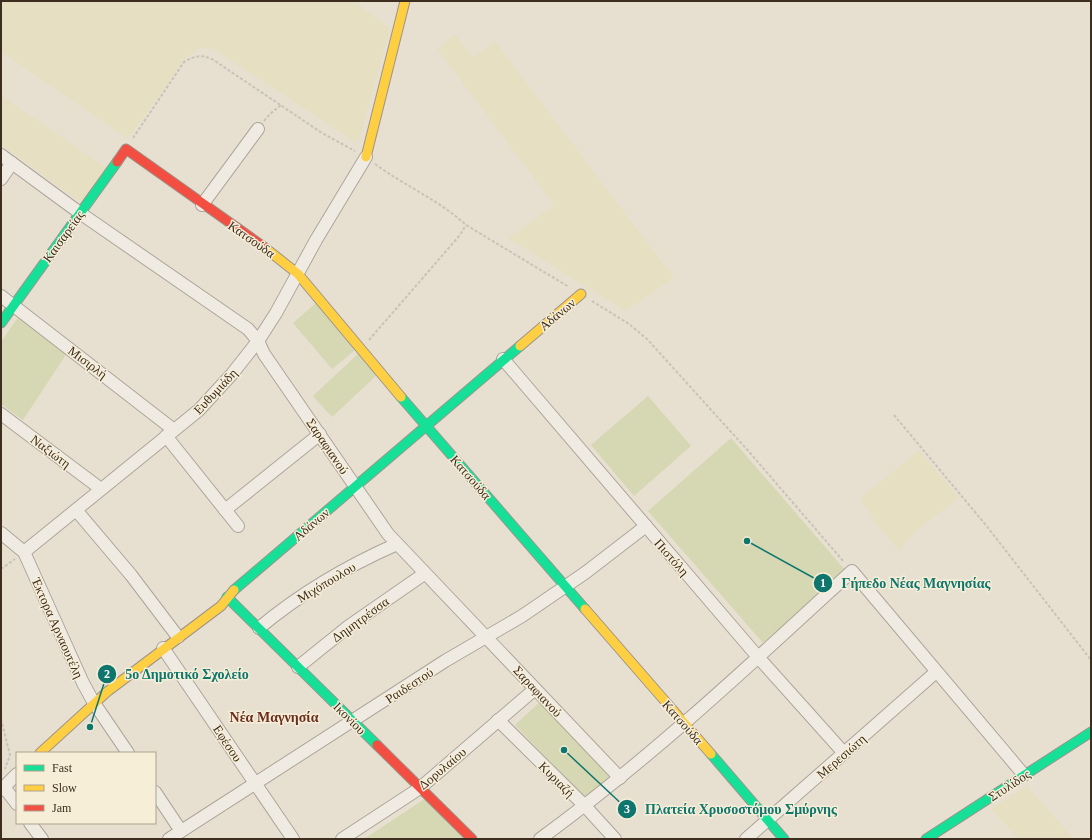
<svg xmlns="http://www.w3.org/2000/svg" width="1092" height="840" font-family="'Times New Roman',serif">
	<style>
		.farmland { fill: #e6dfc2 }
		.green { fill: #d6d7b3 }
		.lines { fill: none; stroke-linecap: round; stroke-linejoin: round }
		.street-casing { stroke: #ada599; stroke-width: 14 }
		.fast-casing { stroke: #9c958a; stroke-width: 11 }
		.slow-casing { stroke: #9c958a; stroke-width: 11 }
		.jam-casing { stroke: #9c958a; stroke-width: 11 }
		.path { stroke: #c8c2b9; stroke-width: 2; stroke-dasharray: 3 2; stroke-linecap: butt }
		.street { stroke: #efebe3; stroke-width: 12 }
		.fast { stroke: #16e098; stroke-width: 9 }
		.slow { stroke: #ffcf43; stroke-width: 9 }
		.jam { stroke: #f24e42; stroke-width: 9 }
		.labels { text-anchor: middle; stroke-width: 3; stroke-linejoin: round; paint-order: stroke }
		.street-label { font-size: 13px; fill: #3d2e20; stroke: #f7eed8 }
		.neighbourhood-label { font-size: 14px; font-weight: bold; fill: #6b2e1e; stroke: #f7eed8 }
		.leader { fill: none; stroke: #0f766e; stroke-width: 1.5 }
		.callout-dot { fill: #0f766e; stroke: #f7eed8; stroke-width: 1.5 }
		.mark-label { font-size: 12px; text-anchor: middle; font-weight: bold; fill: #fff }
		.callout-label { font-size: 14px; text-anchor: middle; font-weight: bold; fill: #0f766e; stroke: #f7eed8; stroke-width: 3; stroke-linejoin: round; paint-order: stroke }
	</style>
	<rect width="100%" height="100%" fill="#e7e0d1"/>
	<g class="farmland">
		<polygon points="1,1 354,1 390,29 360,138 355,142 213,49 199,48 185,59 128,139 1,52"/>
		<polygon points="455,34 473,57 495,41 674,278 625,311 508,238 554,205 437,49"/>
		<polygon points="1,95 106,168 81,202 1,145"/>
		<polygon points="919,450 959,498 912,534 899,551 877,525 860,498"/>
		<polygon points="1027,786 1074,839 1019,839 990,809"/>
	</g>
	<g class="green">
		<polygon points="316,303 355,350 332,369 293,323"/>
		<polygon points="21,313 69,350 23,420 1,404 1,342"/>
		<polygon points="358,354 377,375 332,417 313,396"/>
		<polygon points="648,396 691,446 634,496 591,445"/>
		<polygon points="731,438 846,571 763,643 648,511"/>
		<polygon points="541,701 613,776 586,799 515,725"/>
		<polygon points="426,798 466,839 364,839"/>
	</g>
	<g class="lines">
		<defs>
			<g id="street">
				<polyline points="1,155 80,213 248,329 258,341 264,354 388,534 620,778"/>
				<polyline points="1,179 12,163"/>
				<polyline points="202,205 258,129"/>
				<polyline points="1,296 174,430"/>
				<polyline points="503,359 758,657 844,753"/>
				<polyline points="1,414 101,489"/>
				<polyline points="166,436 238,526"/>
				<polyline points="76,510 131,575 178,637"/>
				<polyline points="225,510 320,434"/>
				<polyline points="1,533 24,552 83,683 94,703 128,753"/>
				<polyline points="24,552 199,410 232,374 258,341 276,313 316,240 366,157"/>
				<path d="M 259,628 C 301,593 347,566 397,544"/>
				<polyline points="163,648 293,839"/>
				<polyline points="298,667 349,626 424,574"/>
				<polyline points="498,720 585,806 615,839"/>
				<polyline points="4,787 17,804"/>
				<polyline points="1,790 17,774"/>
				<polyline points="155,792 181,831"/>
				<polyline points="30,823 42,839"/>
				<polyline points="169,839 445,661 522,616 585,573 646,526"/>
				<polyline points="342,839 420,788 535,689"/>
				<path d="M 540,839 C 651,758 751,664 852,571 L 1024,775"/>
				<polyline points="746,839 936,672"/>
			</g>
			<g id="fast">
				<polyline points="1,323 117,162"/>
				<polyline points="401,397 585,609"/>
				<polyline points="234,590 520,346"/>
				<polyline points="227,597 377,745"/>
				<polyline points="711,754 784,839"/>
				<polyline points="926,839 1091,732"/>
			</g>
			<g id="slow">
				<polyline points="366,157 405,1"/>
				<polyline points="264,247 298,274 401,397"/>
				<polyline points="520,346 581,294"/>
				<polyline points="585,609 711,754"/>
				<polyline points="40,753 108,691 221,606 234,590"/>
			</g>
			<g id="jam">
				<polyline points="117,162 126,149 264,247"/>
				<polyline points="377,745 472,839"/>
			</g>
		</defs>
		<use href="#street" class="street-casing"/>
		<use href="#fast" class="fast-casing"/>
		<use href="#slow" class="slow-casing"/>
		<use href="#jam" class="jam-casing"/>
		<g class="path">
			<polyline points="264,121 270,114 281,105"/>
			<path d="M 133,138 L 184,62 C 195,56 200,54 212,59 L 322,133 L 355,151"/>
			<path d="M 375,164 C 405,186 439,200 466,225 L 569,287"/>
			<polyline points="592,301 629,324 647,339 751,454 844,562"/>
			<polyline points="369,340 460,235 466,225"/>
			<polyline points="894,415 985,524 1091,660"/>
			<polyline points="1,569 15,559"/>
			<polyline points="1,719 10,755 5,769"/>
		</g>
		<use href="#street" class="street"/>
		<use href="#fast" class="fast"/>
		<use href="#slow" class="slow"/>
		<use href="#jam" class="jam"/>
	</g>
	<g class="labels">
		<g class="street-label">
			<text transform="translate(63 236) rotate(-54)" y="5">Καισαρείας</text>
			<text transform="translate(252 239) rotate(35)" y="5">Κατσούδα</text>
			<text transform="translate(557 314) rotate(-40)" y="5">Αδάνων</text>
			<text transform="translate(88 362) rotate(37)" y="5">Μισιρλή</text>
			<text transform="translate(215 391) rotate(-47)" y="5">Ευθυμιάδη</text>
			<text transform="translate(328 446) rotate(56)" y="5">Σαραφιανού</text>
			<text transform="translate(51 451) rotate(37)" y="5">Ναξιώτη</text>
			<text transform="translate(471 477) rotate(49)" y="5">Κατσούδα</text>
			<text transform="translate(311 524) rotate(-41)" y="5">Αδάνων</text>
			<text transform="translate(672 557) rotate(49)" y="5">Πιστόλη</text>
			<text transform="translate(326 582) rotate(-31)" y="5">Μιχόπουλου</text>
			<text transform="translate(360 619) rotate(-36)" y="5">Δημητρέσσα</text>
			<text transform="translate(58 628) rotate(66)" y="5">Έκτορα Αρναουτέλη</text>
			<text transform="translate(409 685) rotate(-33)" y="5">Ραιδεστού</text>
			<text transform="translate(538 691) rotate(47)" y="5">Σαραφιανού</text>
			<text transform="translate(350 718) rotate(45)" y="5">Ικονίου</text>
			<text transform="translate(683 722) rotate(49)" y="5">Κατσούδα</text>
			<text transform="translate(228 743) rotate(56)" y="5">Εφέσου</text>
			<text transform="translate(841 756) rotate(-41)" y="5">Μερεσιώτη</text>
			<text transform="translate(442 768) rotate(-40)" y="5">Δορυλαίου</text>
			<text transform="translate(557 779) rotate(45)" y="5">Κυριαζή</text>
			<text transform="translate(1009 785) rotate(-33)" y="5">Στυλίδος</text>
		</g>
		<g class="neighbourhood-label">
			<text x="274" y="722">Νέα Μαγνησία</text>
		</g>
	</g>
	<path class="leader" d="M747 541L823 583M90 727L107 674M564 750L627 809"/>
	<g class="callout-dot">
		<circle cx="747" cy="541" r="4"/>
		<circle cx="90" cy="727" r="4"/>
		<circle cx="564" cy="750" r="4"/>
		<circle cx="823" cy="583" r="10"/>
		<circle cx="107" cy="674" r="10"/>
		<circle cx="627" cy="809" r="10"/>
	</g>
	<g class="mark-label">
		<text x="823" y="587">1</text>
		<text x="107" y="678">2</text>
		<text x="627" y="813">3</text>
	</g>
	<g class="callout-label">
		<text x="916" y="588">Γήπεδο Νέας Μαγνησίας</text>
		<text x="187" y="679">5ο Δημοτικό Σχολείο</text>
		<text x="741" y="814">Πλατεία Χρυσοστόμου Σμύρνης</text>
	</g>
	<rect width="1092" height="840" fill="none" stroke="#3d2e20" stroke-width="4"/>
	<rect x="16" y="752" width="140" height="72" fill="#f7eed8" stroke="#ada18e"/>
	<rect x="24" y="765" width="20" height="6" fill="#16e098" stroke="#ada18e"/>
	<text x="52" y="772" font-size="12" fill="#3d2e20">Fast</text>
	<rect x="24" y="785" width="20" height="6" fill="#ffcf43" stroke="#ada18e"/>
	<text x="52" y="792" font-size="12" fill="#3d2e20">Slow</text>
	<rect x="24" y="805" width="20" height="6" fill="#f24e42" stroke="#ada18e"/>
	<text x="52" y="812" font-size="12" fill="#3d2e20">Jam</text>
</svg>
